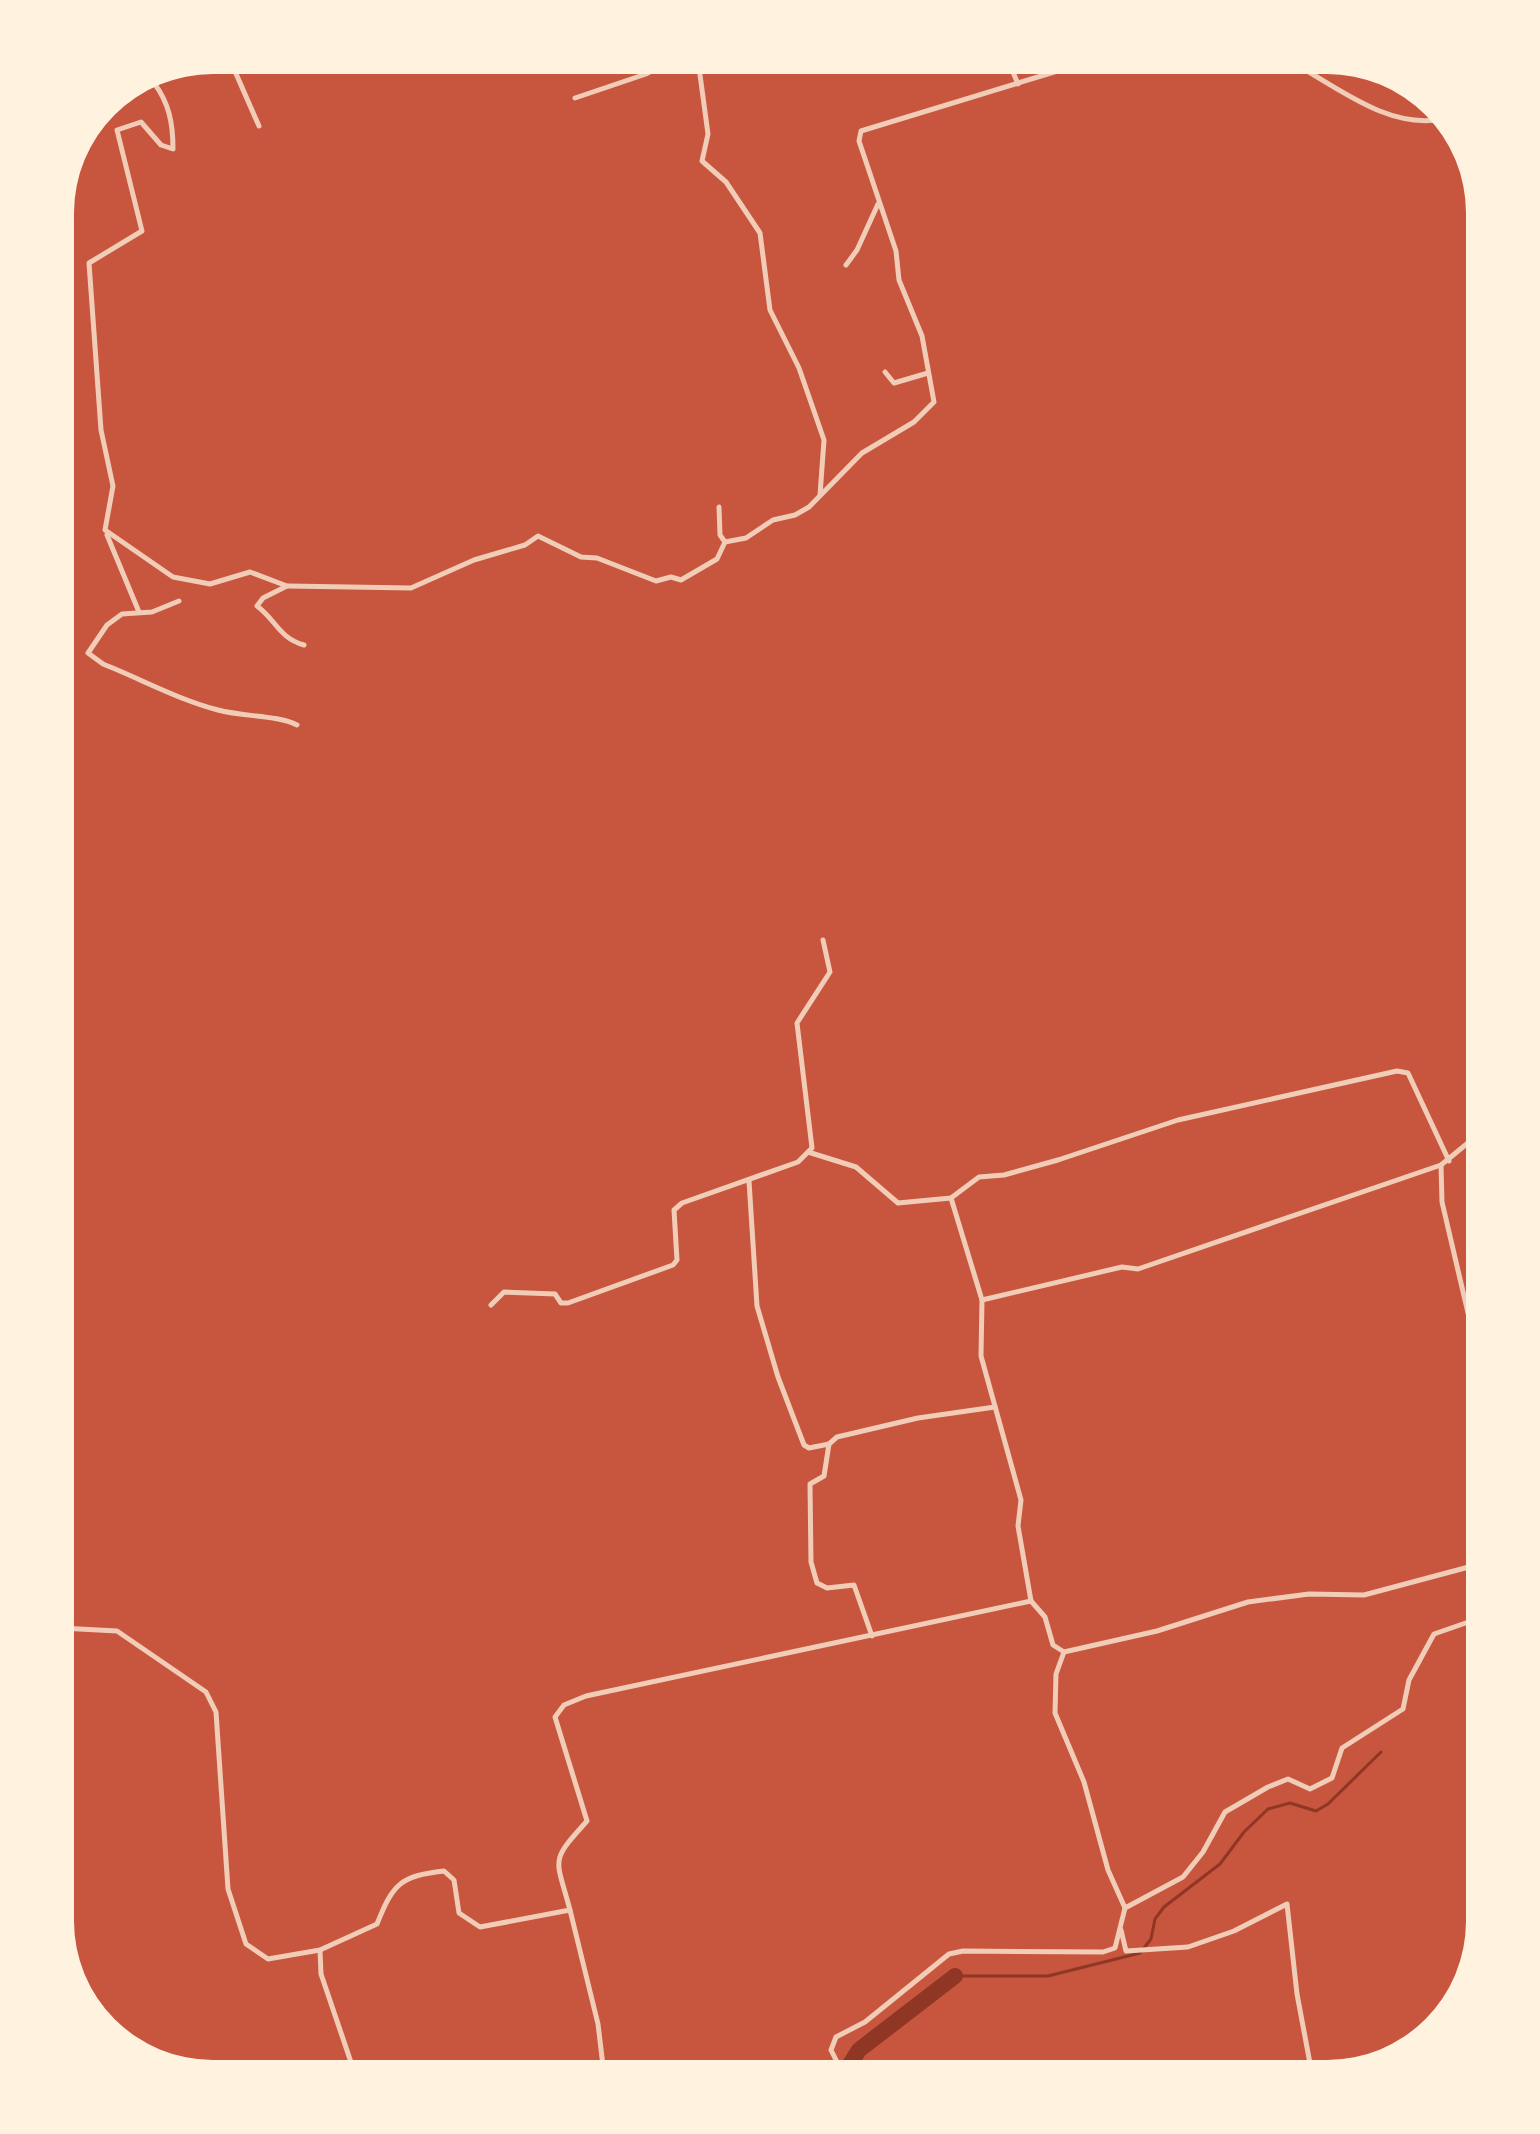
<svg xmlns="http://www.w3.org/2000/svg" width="1540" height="2134" font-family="'Titillium Web',sans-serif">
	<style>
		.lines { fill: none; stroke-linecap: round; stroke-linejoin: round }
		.stream { stroke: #8f3625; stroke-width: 3 }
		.river { stroke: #8f3625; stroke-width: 16 }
		.minor { stroke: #f1ccb7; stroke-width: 5 }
	</style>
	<rect width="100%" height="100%" fill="#c8553d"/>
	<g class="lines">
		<polyline class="stream" points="955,1976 1048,1976 1140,1953 1151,1939 1155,1919 1164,1907 1220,1864 1244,1832 1268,1809 1290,1803 1316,1811 1328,1804 1381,1752"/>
		<polyline class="river" points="844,2074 859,2050 955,1976"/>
		<g class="minor">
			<polyline points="230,60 259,126"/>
			<polyline points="698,60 708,134 702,161 726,182 760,233 770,310 799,368 824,440 820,495"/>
			<polyline points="1008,60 1018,84"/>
			<path d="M 1288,60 C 1335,85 1387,130 1442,119"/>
			<path d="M 154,83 C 169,103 173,123 173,149 L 161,145 L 141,122 L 117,130 L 142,231 L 89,263 L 101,430 L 113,486 L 105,530 L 173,577 L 210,584 L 250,572 L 287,586 L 263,598 L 257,606 C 276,620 279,638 304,645"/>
			<polyline points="575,98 646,74 671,60"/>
			<polyline points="846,265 857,250 878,204"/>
			<polyline points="885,372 894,383 928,373"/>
			<polyline points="719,507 720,535 725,542"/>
			<polyline points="107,535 139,612"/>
			<polyline points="725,542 746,538 773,520 795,515 809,507 862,453 914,422 934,402 922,336 899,280 896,251 859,141 861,131 1064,69 1107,70 1143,60"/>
			<polyline points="288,586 411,588 474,560 525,545 538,536 581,557 597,558 656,581 671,577 681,580 717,559 725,542"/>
			<path d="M 179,601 L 152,612 L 122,614 L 107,625 L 88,653 L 103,664 C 141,679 179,700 218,710 C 244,717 277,715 297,725"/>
			<polyline points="808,1152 856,1167 898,1203 951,1198 979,1177 1004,1175 1058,1160 1178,1120 1397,1071 1408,1073 1449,1161"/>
			<polyline points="749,1181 757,1306 778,1377 804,1445 809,1448 829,1444"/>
			<polyline points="951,1198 982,1300 981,1356 1021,1500 1018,1526 1031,1601"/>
			<polyline points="982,1300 1122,1267 1138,1269 1441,1165"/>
			<polyline points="491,1305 504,1292 555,1294 561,1303 568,1303 673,1265 677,1260 674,1210 682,1203 798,1162 812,1148 797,1023 830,972 823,940"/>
			<polyline points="1480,1394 1479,1360 1442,1202 1441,1165 1480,1133"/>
			<path d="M 60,1628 L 117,1631 L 206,1692 L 216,1712 L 228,1889 L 246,1944 L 268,1959 L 320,1950 L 377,1924 C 393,1884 400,1876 444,1871 L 454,1880 L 459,1913 L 480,1927 L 570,1910 C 556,1857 549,1863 587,1821 L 555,1717 L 564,1705 L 586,1696 L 1031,1601 L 1045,1617 L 1053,1645 L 1064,1652 L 1157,1631 L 1248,1602 L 1309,1594 L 1364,1595 L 1480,1564"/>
			<polyline points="872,1636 854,1585 827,1588 817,1583 811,1562 810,1484 824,1476 829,1444 837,1437 918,1418 995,1407"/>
			<polyline points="1064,1652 1056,1674 1055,1713 1084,1782 1108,1870 1125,1908"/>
			<polyline points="570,1910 598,2024 604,2074"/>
			<polyline points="1121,1930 1126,1951 1188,1947 1234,1931 1287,1904 1297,1994 1312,2074"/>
			<polyline points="320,1950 321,1974 355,2074"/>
			<polyline points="77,1985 89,1993"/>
			<polyline points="843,2074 831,2050 836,2037 865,2022 949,1954 963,1951 1103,1952 1115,1948 1125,1908 1183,1877 1203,1852 1225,1812 1268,1787 1288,1779 1310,1789 1332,1778 1342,1748 1403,1709 1409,1680 1434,1634 1480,1618"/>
		</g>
	</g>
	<path d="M0 0H1540V2134H0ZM213 74H1327A139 139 0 0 1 1466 213V1921A139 139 0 0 1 1327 2060H213A139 139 0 0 1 74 1921V213A139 139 0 0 1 213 74Z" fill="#fff3e0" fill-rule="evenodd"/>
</svg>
